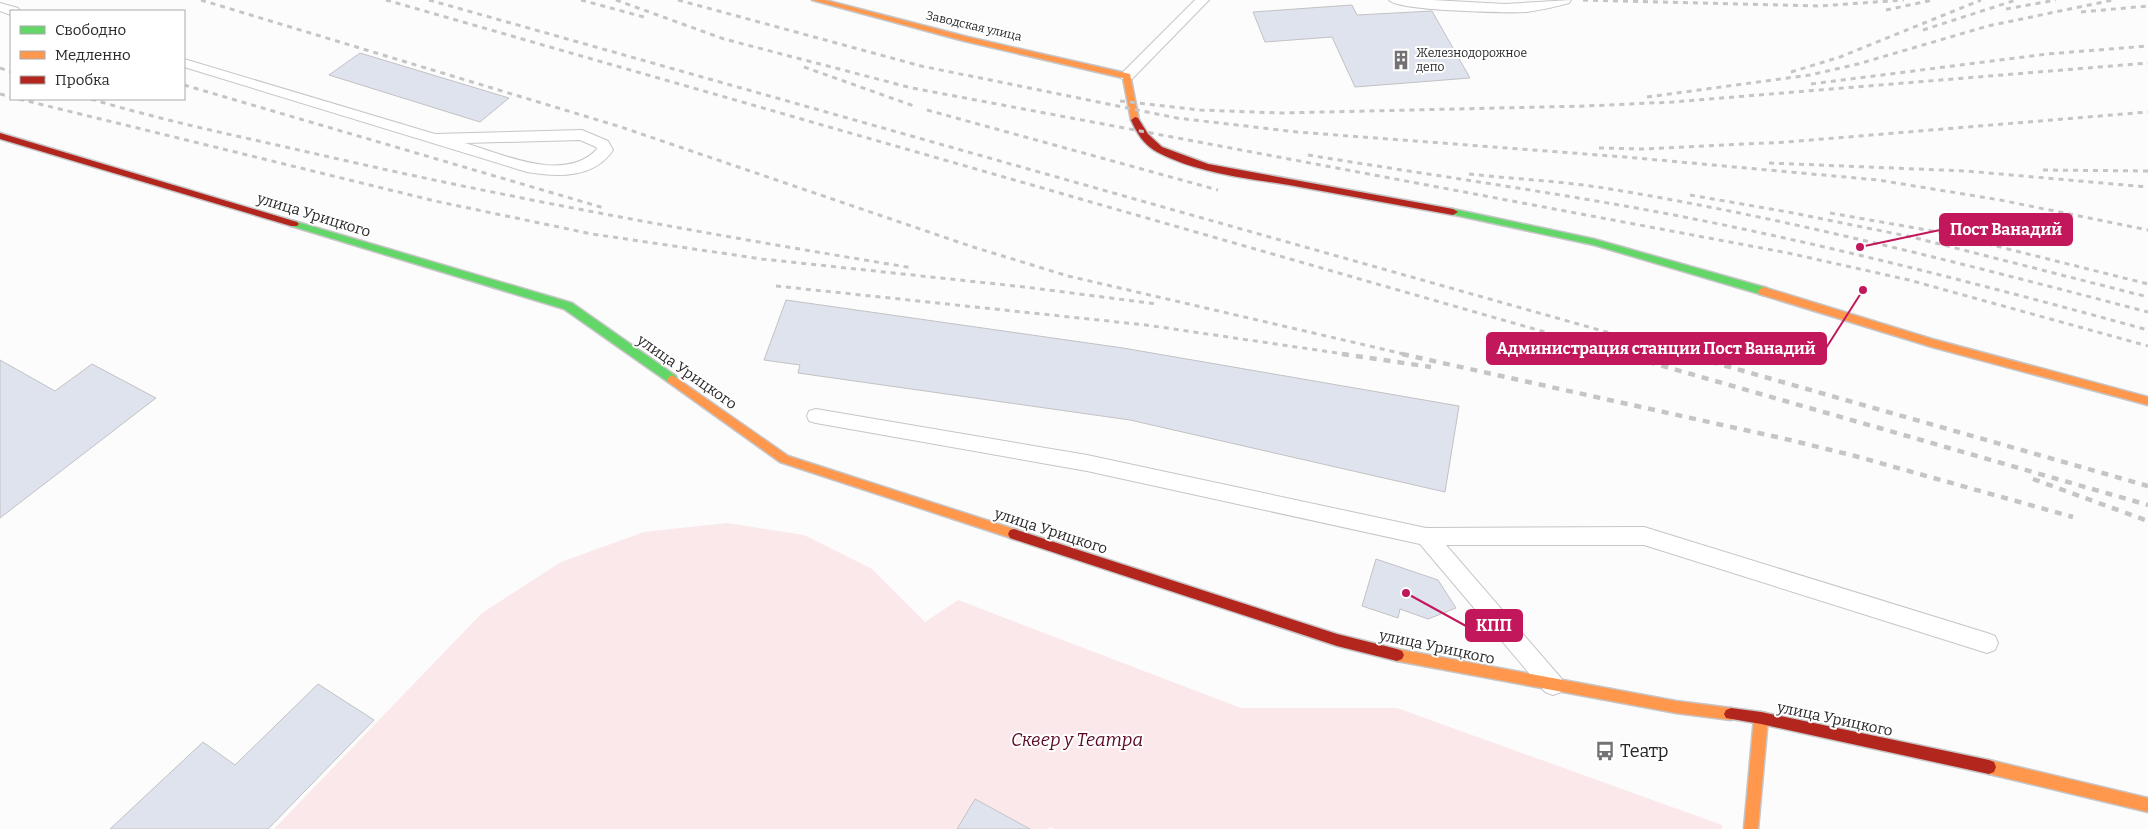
<svg xmlns="http://www.w3.org/2000/svg" width="2148" height="829" font-family="Bitter,serif">
	<style>
		.green { fill: #fbe8ea }
		.building { fill: #dfe3ee; stroke: #c2c2c4 }
		.lines { fill: none; stroke-linecap: round; stroke-linejoin: round }
		.lane-casing { stroke: #c6c5c7; stroke-width: 2 }
		.fast-casing { stroke: #c6c5c7; stroke-width: 3 }
		.slow-casing { stroke: #c6c5c7; stroke-width: 3 }
		.jam-casing { stroke: #c6c5c7; stroke-width: 3 }
		.lane { fill: #fff; fill-rule: evenodd }
		.fast { fill: #63d668; fill-rule: evenodd }
		.slow { fill: #ff974d; fill-rule: evenodd }
		.jam { fill: #b3261e; fill-rule: evenodd }
		.rail-far1 { stroke: #c5c5c6; stroke-width: 3; stroke-dasharray: 5 5; stroke-linecap: butt }
		.rail { stroke: #c5c5c6; stroke-width: 4.5; stroke-dasharray: 7 7; stroke-linecap: butt }
		.labels { text-anchor: middle; stroke-width: 4; stroke-linejoin: round; paint-order: stroke }
		.far-street-label { font-size: 12px; fill: #2a282c; stroke: #fff }
		.far-poi-label { font-size: 12px; fill: #2a282c; stroke: #fff; text-anchor: start }
		.street-label { font-size: 15px; fill: #2a282c; stroke: #fff }
		.near-park-label { font-size: 18px; font-style: italic; fill: #580721; stroke: #fff }
		.near-poi-label { font-size: 18px; fill: #2a282c; stroke: #fff; text-anchor: start }
		.leader { fill: none; stroke: #c2185b; stroke-width: 2 }
		.callout-dot { fill: #c2185b; stroke: #fff; stroke-width: 2 }
		.callout { fill: #c2185b; stroke: #c2185b; stroke-width: 2 }
		.callout-label { font-size: 16px; text-anchor: middle; font-weight: bold; fill: #fff }
	</style>
	<rect width="100%" height="100%" fill="#fcfcfc"/>
	<polygon class="green" points="727,523 804,535 872,569 925,622 958,600 1241,708 1397,708 1722,825 1722,829 1055,829 1050,827 1048,829 274,829 482,613 561,562 644,532"/>
	<g class="building">
		<polygon points="1352,5 1357,15 1432,11 1470,78 1355,87 1332,37 1265,42 1253,12"/>
		<polygon points="360,53 509,98 480,122 329,75"/>
		<polygon points="786,300 1123,348 1459,406 1445,492 1130,420 798,373 800,365 764,360"/>
		<polygon points="0,360 55,391 92,364 156,398 0,518"/>
		<polygon points="1376,559 1438,580 1456,608 1428,619 1400,609 1398,618 1362,606"/>
		<polygon points="318,684 374,720 268,829 110,829 203,742 235,765"/>
		<polygon points="975,799 1030,829 957,829"/>
	</g>
	<g class="lines">
		<defs>
			<g id="lane">
				<polygon points="1195,0 1209,0 1132,79 1122,79 1120,76 1122,73"/>
				<path d="M 1389,0 L 1432,0 L 1505,4 L 1571,0 L 1569,3 C 1555,7 1541,10 1527,12 C 1508,13 1398,11 1389,0 Z"/>
				<polygon points="0,3 18,8 20,11 11,11 11,15 0,11"/>
				<path d="M 184,59 L 435,134 L 582,130 L 608,141 L 613,150 C 594,179 557,177 527,172 L 184,67 ZM 580,140 L 596,147 L 597,149 C 565,184 502,154 465,143 Z"/>
				<polygon points="816,409 1087,455 1426,528 1644,527 1987,633 1995,636 1998,643 1995,650 1987,653 1644,545 1446,545 1561,678 1564,685 1561,692 1553,695 1545,692 1420,544 1087,471 816,423 809,421 807,416 809,411"/>
			</g>
			<g id="fast">
				<polygon points="1453,209 1594,239 1767,288 1768,291 1763,295 1594,245 1450,214 1448,212 1450,210"/>
				<polygon points="294,221 572,303 676,376 677,379 672,383 668,382 564,309 291,226 289,224 291,222"/>
			</g>
			<g id="slow">
				<polygon points="812,0 825,0 968,37 1130,74 1139,120 1135,123 1131,120 1123,78 964,41"/>
				<polygon points="1763,287 1932,339 2148,397 2148,405 1932,347 1759,294 1758,291"/>
				<polygon points="672,375 788,456 1014,529 1018,530 1020,534 1018,538 1014,539 780,462 668,382 667,379"/>
				<polygon points="1397,649 1676,701 1731,708 1736,710 1738,714 1736,718 1731,720 1676,713 1397,661 1392,659 1390,655 1392,651"/>
				<polygon points="1761,712 1766,713 1768,718 1758,829 1744,829 1754,718 1756,713"/>
				<polygon points="1989,760 2148,798 2148,812 1989,774 1984,772 1982,767 1984,762"/>
			</g>
			<g id="jam">
				<path d="M 1135,117 L 1138,118 L 1148,134 L 1162,147 L 1208,164 L 1453,209 L 1458,212 L 1453,215 C 1398,205 1344,195 1289,185 C 1245,178 1197,173 1157,152 C 1144,145 1136,132 1131,120 Z"/>
				<polygon points="0,133 297,222 299,224 297,226 291,226 0,139"/>
				<polygon points="1014,529 1337,634 1397,649 1402,651 1404,655 1402,659 1397,661 1337,646 1010,538 1008,534 1010,530"/>
				<polygon points="1731,708 1761,712 1989,760 1994,762 1996,767 1994,772 1989,774 1761,724 1726,718 1724,714 1726,710"/>
			</g>
		</defs>
		<use href="#lane" class="lane-casing"/>
		<use href="#fast" class="fast-casing"/>
		<use href="#slow" class="slow-casing"/>
		<use href="#jam" class="jam-casing"/>
		<use href="#lane" class="lane"/>
		<use href="#fast" class="fast"/>
		<use href="#slow" class="slow"/>
		<use href="#jam" class="jam"/>
		<g class="rail-far1">
			<polyline points="201,0 621,127 970,246 1068,276 1408,355"/>
			<polyline points="386,0 1625,355"/>
			<polyline points="429,0 1688,355"/>
			<polyline points="581,0 644,17"/>
			<polyline points="616,0 724,39 912,88 1788,253 1909,280 2148,346"/>
			<polyline points="678,0 921,66 1177,118 1297,132 1625,157 1878,180 2000,200 2148,230"/>
			<polyline points="1583,0 1819,6 1904,0"/>
			<polyline points="2006,9 2056,0"/>
			<polyline points="1886,10 1933,0"/>
			<polyline points="2081,12 2148,6"/>
			<polyline points="1923,30 2016,0"/>
			<polyline points="804,67 914,106"/>
			<polyline points="0,68 11,72"/>
			<polyline points="1791,72 1840,57 1981,0"/>
			<polyline points="1811,84 2047,54 2148,46"/>
			<polyline points="184,85 604,208"/>
			<polyline points="0,94 11,97"/>
			<polyline points="1647,97 1810,75 1858,64 1988,26 2113,0"/>
			<polyline points="19,99 435,201 592,234 762,259 1025,287 1157,304"/>
			<path d="M 91,99 C 164,121 238,136 312,153 C 511,199 712,235 913,268"/>
			<polyline points="1120,101 1200,110 1281,113 1586,106 1673,102 2148,63"/>
			<polyline points="927,110 1218,190"/>
			<polyline points="1599,148 1643,149 1787,142 2148,112"/>
			<path d="M 1308,155 C 1430,175 1553,192 1674,215 C 1834,246 1991,287 2148,330"/>
			<polyline points="1769,163 1966,171 2148,187"/>
			<polyline points="2043,170 2148,171"/>
			<path d="M 1469,174 C 1514,179 1560,181 1604,188 C 1788,218 1968,265 2148,312"/>
			<polyline points="1690,195 1788,212 1912,237 2148,297"/>
			<polyline points="1830,213 1944,233 2148,284"/>
			<polyline points="776,286 1146,325 1351,355"/>
		</g>
		<g class="rail">
			<polyline points="1342,354 1431,367"/>
			<polyline points="1402,354 1790,440 1855,456 2073,517"/>
			<polyline points="1621,354 2148,505"/>
			<polyline points="1684,354 2148,486"/>
			<polyline points="2033,479 2148,521"/>
		</g>
	</g>
	<defs>
		<symbol id="building-bare" viewBox="-9 -9 18 18"><path d="M-4-6H4V6H1V3H-1V6H-4ZM-2.5-4.3h1.7v1.8h-1.7ZM.8-4.3h1.7v1.8H.8ZM-2.5-1h1.7V.8h-1.7ZM.8-1h1.7V.8H.8Z" fill="#747275" stroke="#fff" stroke-width="2.5" paint-order="stroke"/></symbol>
		<symbol id="bus-bare" viewBox="-9 -9 18 18"><path d="M-5-6H5V4H4V6H2V4H-2V6H-4V4H-5ZM-3.5-4V0h7V-4ZM-3.5 1.2v1.5H-2V1.2ZM2 1.2v1.5H3.5V1.2Z" fill="#747275" stroke="#fff" stroke-width="2.5" paint-order="stroke"/></symbol>
	</defs>
	<g fill-rule="evenodd">
		<use href="#building-bare" x="1387" y="46" width="28" height="28"/>
		<use href="#bus-bare" x="1591" y="737" width="28" height="28"/>
	</g>
	<g class="labels">
		<g class="far-street-label">
			<text transform="translate(974 26) rotate(13)" y="4">Заводская улица</text>
		</g>
		<g class="far-poi-label">
			<text x="1416" y="57">Железнодорожное<tspan x="1416" dy="14">депо</tspan></text>
		</g>
		<g class="street-label">
			<text transform="translate(314 215) rotate(17)" y="5">улица Урицкого</text>
			<text transform="translate(687 372) rotate(35)" y="5">улица Урицкого</text>
			<text transform="translate(1051 531) rotate(18)" y="5">улица Урицкого</text>
			<text transform="translate(1437 647) rotate(12)" y="5">улица Урицкого</text>
			<text transform="translate(1835 719) rotate(12)" y="5">улица Урицкого</text>
		</g>
		<g class="near-park-label">
			<text x="1077" y="746">Сквер у Театра</text>
		</g>
		<g class="near-poi-label">
			<text x="1620" y="757">Театр</text>
		</g>
	</g>
	<path class="leader" d="M1860 247L1940 230M1863 290L1826 348M1406 593L1466 626"/>
	<g class="callout-dot">
		<circle cx="1860" cy="247" r="5"/>
		<circle cx="1863" cy="290" r="5"/>
		<circle cx="1406" cy="593" r="5"/>
	</g>
	<g class="callout">
		<rect x="1940" y="214" width="132" height="31" rx="5"/>
		<rect x="1487" y="333" width="339" height="31" rx="5"/>
		<rect x="1466" y="610" width="56" height="31" rx="5"/>
	</g>
	<g class="callout-label">
		<text x="2006" y="235">Пост Ванадий</text>
		<text x="1656" y="354">Администрация станции Пост Ванадий</text>
		<text x="1494" y="631">КПП</text>
	</g>
	<rect x="10" y="10" width="175" height="90" fill="#ffffff" stroke="#aaa9ab"/>
	<rect x="20" y="26" width="25" height="8" fill="#63d668" stroke="#aaa9ab"/>
	<text x="55" y="35" font-size="15" fill="#2a282c">Свободно</text>
	<rect x="20" y="51" width="25" height="8" fill="#ff974d" stroke="#aaa9ab"/>
	<text x="55" y="60" font-size="15" fill="#2a282c">Медленно</text>
	<rect x="20" y="76" width="25" height="8" fill="#b3261e" stroke="#aaa9ab"/>
	<text x="55" y="85" font-size="15" fill="#2a282c">Пробка</text>
</svg>
